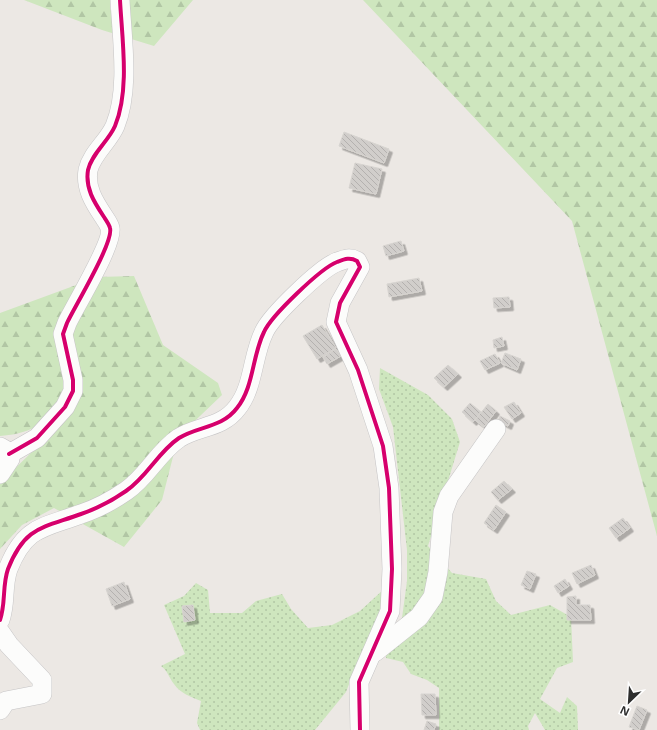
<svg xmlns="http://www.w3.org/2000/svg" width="657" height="730" font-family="'Noto Sans',sans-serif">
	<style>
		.grass { fill: url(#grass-dots) }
		.forest { fill: url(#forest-firs) }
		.building { fill: url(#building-back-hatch); stroke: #d7d4d0; filter: url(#shadow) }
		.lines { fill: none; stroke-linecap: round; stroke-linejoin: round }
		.minor-casing { stroke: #c5c4c5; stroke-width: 20 }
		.minor { stroke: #fcfcfb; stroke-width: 19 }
		.cycleway-casing { stroke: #fff; stroke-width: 6 }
		.cycleway { stroke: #d6006c; stroke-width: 4 }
	</style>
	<defs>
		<pattern id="grass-dots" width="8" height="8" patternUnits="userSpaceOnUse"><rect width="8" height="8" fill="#cee6be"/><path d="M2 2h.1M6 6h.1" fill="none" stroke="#b1c6a4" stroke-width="1.8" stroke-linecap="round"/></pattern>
		<pattern id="forest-firs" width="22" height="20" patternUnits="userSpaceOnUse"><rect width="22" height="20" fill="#cee6be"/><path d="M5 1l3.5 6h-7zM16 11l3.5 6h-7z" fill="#b1c6a4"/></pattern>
		<pattern id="building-back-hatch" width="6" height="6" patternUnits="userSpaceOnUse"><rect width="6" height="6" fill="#d1cecb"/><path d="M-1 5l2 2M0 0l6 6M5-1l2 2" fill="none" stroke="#b4b1af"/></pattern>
		<filter id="shadow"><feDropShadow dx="3.5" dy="3.5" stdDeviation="0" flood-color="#0004"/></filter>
	</defs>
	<rect width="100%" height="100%" fill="#ece8e4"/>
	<g class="grass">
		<polygon points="380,368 428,395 452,419 460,442 428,546 452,573 486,579 496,601 511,615 550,605 571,617 573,662 557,668 540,699 560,713 567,697 577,706 578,730 545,730 535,713 528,726 529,730 439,730 439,688 427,680 411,674 403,662 386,658 386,640 402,618 407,581 407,550 393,427 379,389"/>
		<path d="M 196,583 L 208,590 L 210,613 L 242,613 L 256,601 L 282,594 L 291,609 L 308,628 L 332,625 L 360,611 L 384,589 L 378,624 L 359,658 L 346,692 L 315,730 L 200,730 L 197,723 L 201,701 C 191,697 180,693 174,684 C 169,678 168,671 161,666 L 185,654 L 164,605 L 184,596 Z"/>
	</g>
	<g class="forest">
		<polygon points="24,0 110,0 110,11 115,0 193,0 154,46 102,30"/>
		<polygon points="363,0 657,0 657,536 572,221"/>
		<path d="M 134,276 L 163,345 L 218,383 L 222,395 L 178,437 L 162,500 L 124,547 L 54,508 L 22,525 L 0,549 L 0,483 L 74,411 L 70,393 C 47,420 38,433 0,436 L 0,313 L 98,277 Z"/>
	</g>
	<g class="building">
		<polygon points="344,132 389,149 384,163 339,146"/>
		<polygon points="355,163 382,169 376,194 349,188"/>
		<polygon points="401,241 404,251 386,256 383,246"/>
		<polygon points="419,278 422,291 389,297 387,284"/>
		<polygon points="509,297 510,307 494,308 493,298"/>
		<polygon points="322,325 336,348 317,359 303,336"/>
		<polygon points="502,337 504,346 494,348 493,340"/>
		<polygon points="336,349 341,356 327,364 323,357"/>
		<polygon points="505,353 521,359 517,370 501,363"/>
		<polygon points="495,354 500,363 485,370 480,361"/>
		<polygon points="448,365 458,374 444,387 434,378"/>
		<polygon points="514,402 521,413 512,419 504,407"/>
		<polygon points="470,403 481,412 473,422 462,412"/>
		<polygon points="488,404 496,411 484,427 475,420"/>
		<polygon points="500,416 510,421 508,426 498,421"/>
		<polygon points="504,481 512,489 498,500 491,492"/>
		<polygon points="496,505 506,512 494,530 484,523"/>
		<polygon points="623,518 630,528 616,538 609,528"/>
		<polygon points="591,565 595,575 577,584 572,573"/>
		<polygon points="527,571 536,574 530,589 521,585"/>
		<polygon points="565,579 569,586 558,593 554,586"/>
		<polygon points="124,582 130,599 112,606 106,589"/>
		<polygon points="576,596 576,605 590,605 591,620 567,620 567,597"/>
		<polygon points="193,605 195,620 184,622 182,606"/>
		<polygon points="421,694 435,694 436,715 422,715"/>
		<polygon points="637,706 647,710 639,730 629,727"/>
		<polygon points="427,721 436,724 434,730 424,730"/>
	</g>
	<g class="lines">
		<defs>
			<g id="minor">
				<polyline points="0,447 7,451 10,459 0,474"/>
				<path d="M 9,454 L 37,438 L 65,407 L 73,391 L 73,380 L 63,334 L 67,323 C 75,306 114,242 110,228 C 109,224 106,220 104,217 C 94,202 85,188 88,170 C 92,153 108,142 115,126 C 130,90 122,39 120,0"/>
				<path d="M 0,620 C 6,603 2,586 8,569 C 25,526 43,528 81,514 C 96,509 113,500 126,491 C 147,477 158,452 179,438 C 198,426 222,428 237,408 C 254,387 252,356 264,332 C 271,316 321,268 337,262 C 345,259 350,257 357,261 L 360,267 L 340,303 L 336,322 L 358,370 L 383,446 L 389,488 L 392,569 L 390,611 L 359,682 L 360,730"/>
				<polyline points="0,632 9,645 42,680 42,694 6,701 0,710"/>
				<polyline points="375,652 419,617 433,597 438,572 443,512 449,496 496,429"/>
			</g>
		</defs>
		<use href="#minor" class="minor-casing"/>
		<use href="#minor" class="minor"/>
		<defs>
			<g id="cycleway">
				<path d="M 9,454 L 37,438 L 65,407 L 73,391 L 73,380 L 63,334 L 67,323 C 75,306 114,242 110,228 C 109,224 106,220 104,217 C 94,202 85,188 88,170 C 92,153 108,142 115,126 C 130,90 122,39 120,0"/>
				<path d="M 0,620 C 6,603 2,586 8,569 C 25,526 43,528 81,514 C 96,509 113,500 126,491 C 147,477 158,452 179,438 C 198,426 222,428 237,408 C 254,387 252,356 264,332 C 271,316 321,268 337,262 C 345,259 350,257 357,261 L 360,267 L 340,303 L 336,322 L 358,370 L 383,446 L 389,488 L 392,569 L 390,611 L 359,682 L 360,730"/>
			</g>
		</defs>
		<use href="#cycleway" class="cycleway-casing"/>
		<use href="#cycleway" class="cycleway"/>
	</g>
	<g transform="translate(629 702) rotate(205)" stroke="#ffffff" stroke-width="3" paint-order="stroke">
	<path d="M0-3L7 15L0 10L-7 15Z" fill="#2e2e2e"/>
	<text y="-6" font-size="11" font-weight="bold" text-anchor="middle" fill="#2e2e2e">N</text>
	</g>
</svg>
